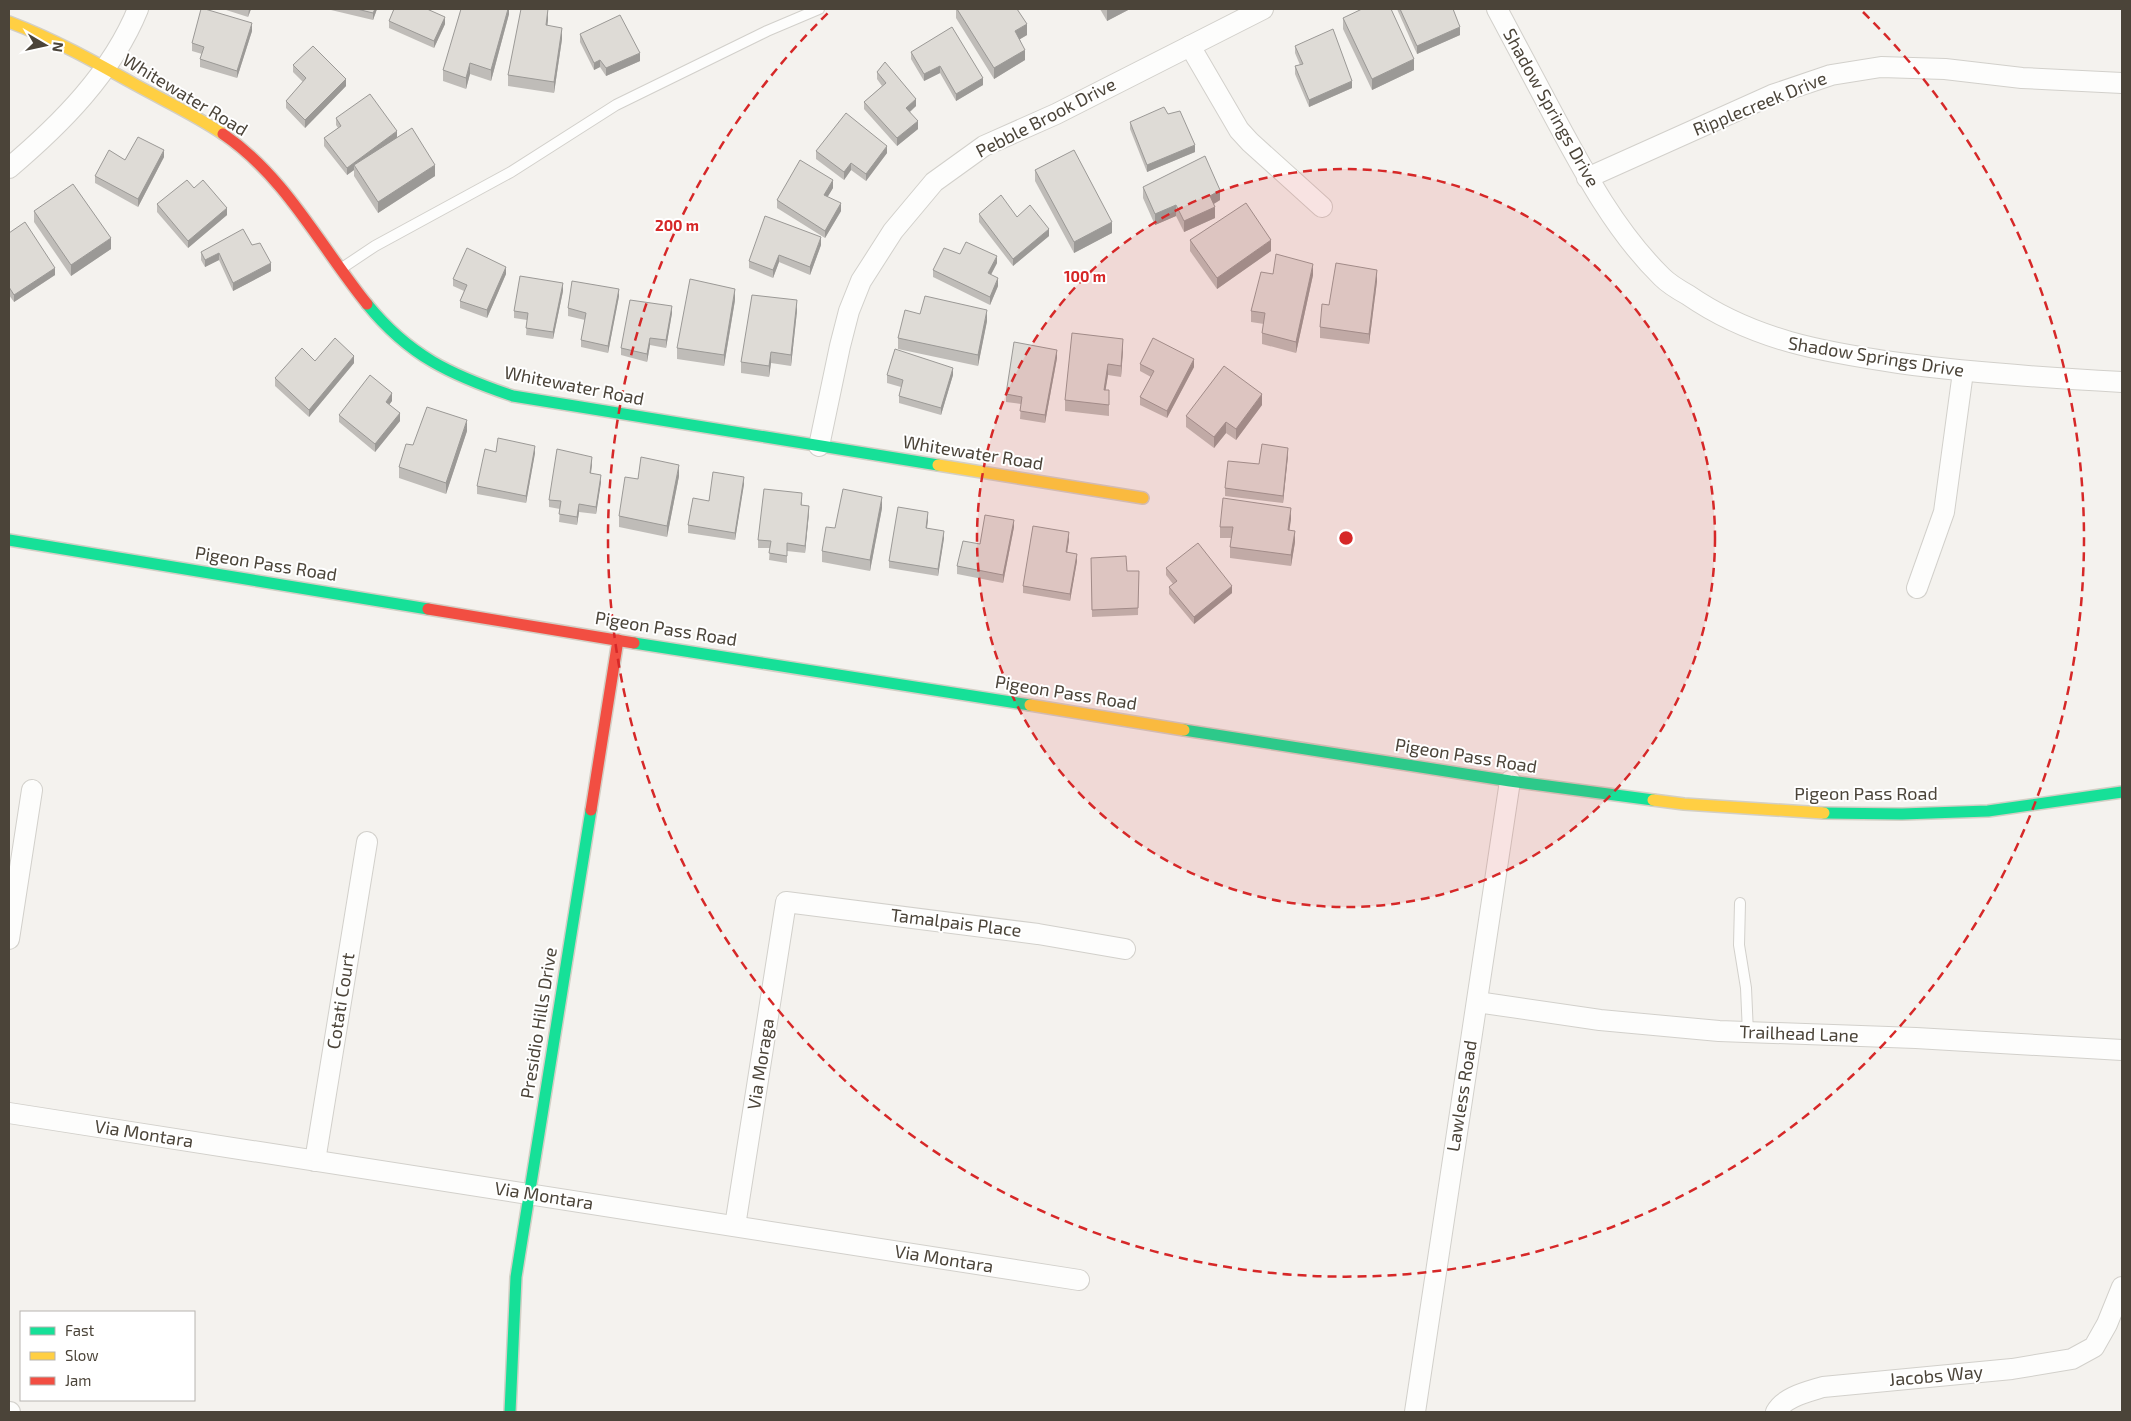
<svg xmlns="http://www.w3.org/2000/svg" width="2131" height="1421" font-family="'Exo 2',sans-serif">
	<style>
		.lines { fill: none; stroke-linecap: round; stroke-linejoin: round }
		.lane-casing { stroke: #d2d0cb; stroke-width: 12 }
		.street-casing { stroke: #d2d0cb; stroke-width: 22 }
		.fast-casing { stroke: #d3cfc5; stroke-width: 14 }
		.slow-casing { stroke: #d3cfc5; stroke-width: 14 }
		.jam-casing { stroke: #d3cfc5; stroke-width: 14 }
		.lane { stroke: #fdfdfc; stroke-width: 10 }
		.street { stroke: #fdfdfc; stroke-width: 20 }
		.fast { stroke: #16e098; stroke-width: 11 }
		.slow { stroke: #ffcf43; stroke-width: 11 }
		.jam { stroke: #f24e42; stroke-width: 11 }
		.wall { fill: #bfbcb8 }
		.shaded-wall { fill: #9b9996 }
		.building { fill: #dedbd6; stroke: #9b9996 }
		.ring { fill: none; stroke: #d62828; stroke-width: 2.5; stroke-dasharray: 9 6 }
		.labels { text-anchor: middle; stroke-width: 4; stroke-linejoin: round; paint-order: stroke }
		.street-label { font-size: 18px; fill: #4b4439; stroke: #fff }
		.centre { fill: #d62828; stroke: #fff; stroke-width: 2.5 }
		.ring-label { font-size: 15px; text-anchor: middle; font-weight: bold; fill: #d62828; stroke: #fff; stroke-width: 4; stroke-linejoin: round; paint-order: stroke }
	</style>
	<rect width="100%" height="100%" fill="#f4f2ee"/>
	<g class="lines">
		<defs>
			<g id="lane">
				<polyline points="342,268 375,246 511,172 616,105 767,31 819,9"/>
				<polyline points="1740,903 1739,945 1746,988 1748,1033"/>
			</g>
			<g id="street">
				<path d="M 1497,9 C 1516,45 1536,82 1555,118 C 1585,174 1616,232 1662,277 C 1669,284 1679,290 1688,295 C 1753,340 1823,352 1899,363 C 1973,373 2047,378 2122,382"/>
				<polyline points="1190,46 1239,130 1250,142 1322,207"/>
				<path d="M 9,168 C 61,124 112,73 138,9"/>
				<polyline points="1587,178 1772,95 1831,75 1881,67 1945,69 2022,78 2122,83"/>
				<polyline points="819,446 840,346 849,311 861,281 893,231 934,182 984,146 1056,114 1263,9"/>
				<polyline points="1917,588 1944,512 1963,372"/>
				<polyline points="9,939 32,790"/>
				<polyline points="1477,1002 1600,1020 1719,1031 1916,1038 2122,1050"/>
				<polyline points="9,1113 1079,1280"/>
				<polyline points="315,1161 367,842"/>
				<polyline points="735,1226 786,902 1038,934 1125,949"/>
				<polyline points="9,1412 10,1412"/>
				<polyline points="1415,1412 1510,781"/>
				<path d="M 1776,1412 C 1784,1397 1807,1392 1823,1387 L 2012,1369 L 2072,1359 L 2094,1347 L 2107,1324 L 2122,1287"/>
			</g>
			<g id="fast">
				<path d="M 367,304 C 409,356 451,375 513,396 L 938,465"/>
				<polyline points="9,540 428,609"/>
				<polyline points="634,643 1030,705"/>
				<polyline points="1184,730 1510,781 1653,800"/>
				<polyline points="1824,813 1902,814 1988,811 2122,792"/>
				<polyline points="510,1412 516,1277 591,810"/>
			</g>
			<g id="slow">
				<path d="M 9,22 C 54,39 95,62 136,85 C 165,101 195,115 223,134"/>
				<polyline points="938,465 1143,498"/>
				<polyline points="1030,705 1184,730"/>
				<polyline points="1653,800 1684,804 1824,813"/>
			</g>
			<g id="jam">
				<path d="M 223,134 C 286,177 320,246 367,304"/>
				<polyline points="428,609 634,643"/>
				<polyline points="591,810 618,640"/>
			</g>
		</defs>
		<use href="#lane" class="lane-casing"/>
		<use href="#street" class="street-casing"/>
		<use href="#fast" class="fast-casing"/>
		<use href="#slow" class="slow-casing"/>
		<use href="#jam" class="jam-casing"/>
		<use href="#lane" class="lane"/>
		<use href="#street" class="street"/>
		<use href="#fast" class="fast"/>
		<use href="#slow" class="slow"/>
		<use href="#jam" class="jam"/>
	</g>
	<g class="wall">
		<polygon points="223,9 251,9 248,17"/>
		<polygon points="331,9 377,9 373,20 331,10"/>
		<polygon points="428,9 445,24 434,48 389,28 389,21"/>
		<polygon points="509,9 509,14 491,81 470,74 466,89 443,81 443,70"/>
		<polygon points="956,9 1017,9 1027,35 1020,39 1025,60 994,79 956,18"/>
		<polygon points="1100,9 1130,9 1107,21"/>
		<polygon points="1397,9 1453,9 1460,35 1417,54"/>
		<polygon points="1343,18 1414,70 1372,90 1343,29"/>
		<polygon points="548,20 547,26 562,39 554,93 508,86 508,75"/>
		<polygon points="252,31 237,78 200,67 200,59 202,54 192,51 192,43"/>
		<polygon points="580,34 640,61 606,76 600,67 594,70 580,42"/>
		<polygon points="1295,46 1352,88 1309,107 1295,74 1295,66 1300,65 1295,53"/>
		<polygon points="911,52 983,85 956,101 940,73 924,81 911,59"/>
		<polygon points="293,65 346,86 305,128 286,108 286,101 303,82 293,72"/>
		<polygon points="877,72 916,106 910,112 918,129 897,146 864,109 864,102 882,86 877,79"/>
		<polygon points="1168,114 1195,152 1147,172 1130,129 1130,122"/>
		<polygon points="336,118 397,138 435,176 378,213 354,176 354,170 347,175 324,146 324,138 338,128 336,125"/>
		<polygon points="816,151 887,153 866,181 851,170 844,180 816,159"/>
		<polygon points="164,157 138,207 95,183 95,176 125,160"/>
		<polygon points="1035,170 1112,233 1074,253 1035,181"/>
		<polygon points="1143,187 1220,200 1214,204 1215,218 1184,232 1176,216 1155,225 1143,198"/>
		<polygon points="194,188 227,215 188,248 157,212 157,204"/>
		<polygon points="833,188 827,197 841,211 825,238 777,208 777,200"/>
		<polygon points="34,211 111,249 71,276 34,222"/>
		<polygon points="979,214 1049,236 1013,266 979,222"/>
		<polygon points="9,233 55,275 14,302 9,295"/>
		<polygon points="1190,240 1271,251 1217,289 1190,251"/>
		<polygon points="252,245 271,271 233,291 219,260 205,267 201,260 201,252"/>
		<polygon points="821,245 810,275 779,262 773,278 749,268 749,261"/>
		<polygon points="960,254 997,263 991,275 998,286 990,305 933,277 933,270"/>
		<polygon points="506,274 487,318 460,308 460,301 464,291 453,286 453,279"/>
		<polygon points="1273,274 1313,275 1296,353 1262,344 1262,333 1264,324 1251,322 1251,311"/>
		<polygon points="1377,281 1369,344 1320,338 1320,327 1329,305"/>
		<polygon points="563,291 553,339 526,335 527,320 514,318 514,311"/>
		<polygon points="619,296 608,353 581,347 581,340 585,320 568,316 568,308"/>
		<polygon points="735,300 724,366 677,359 677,348"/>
		<polygon points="797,311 791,366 771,363 769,377 741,373 741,362"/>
		<polygon points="672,313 666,348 650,345 647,362 621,355 621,348"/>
		<polygon points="920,314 987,321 978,366 898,349 898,338"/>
		<polygon points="1123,350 1121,377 1108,375 1105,390 1109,401 1109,416 1065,411 1065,400"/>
		<polygon points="1057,358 1045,423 1020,419 1021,404 1006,402 1006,394"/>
		<polygon points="315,361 354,363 309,417 275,386 275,378"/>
		<polygon points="1140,364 1194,367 1167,418 1140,405 1140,397 1151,377 1140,371"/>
		<polygon points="887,375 953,375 941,415 899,403 899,396 901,387 887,383"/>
		<polygon points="392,401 389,404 400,421 375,452 339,422 339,415"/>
		<polygon points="1262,405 1236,440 1226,433 1214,448 1186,427 1186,416"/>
		<polygon points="467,431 446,494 399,478 399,467 413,445"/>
		<polygon points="496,452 535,453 526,503 477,494 477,486"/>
		<polygon points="1288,456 1283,503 1225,496 1225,488"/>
		<polygon points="592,464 591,473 601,482 596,514 579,512 577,525 559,522 560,509 549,507 549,500"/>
		<polygon points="679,476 667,537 619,527 619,516 638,479"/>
		<polygon points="744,484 735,540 688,533 688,525 709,501"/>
		<polygon points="802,501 802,505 809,513 805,553 787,551 787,563 769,560 770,548 758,548 758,540"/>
		<polygon points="882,508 870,571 822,562 822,551 835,528"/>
		<polygon points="928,519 927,528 944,538 938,576 889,568 889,561"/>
		<polygon points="1291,519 1289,530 1295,542 1291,566 1230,558 1230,547 1231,538 1220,538 1220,527"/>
		<polygon points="1014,527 1003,583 957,574 957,566 980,544"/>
		<polygon points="1069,540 1067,552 1077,561 1070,601 1023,593 1023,586"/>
		<polygon points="1091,558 1127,571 1139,571 1138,615 1092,617"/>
		<polygon points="1166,568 1232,593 1194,624 1169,594 1169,587 1173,584 1166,575"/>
	</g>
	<g class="shaded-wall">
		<polygon points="249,9 251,9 248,17"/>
		<polygon points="375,9 377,9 373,20 373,13"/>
		<polygon points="508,9 509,9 509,14 491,81 491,70"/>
		<polygon points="548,9 548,20 546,36 546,25"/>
		<polygon points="1110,9 1130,9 1107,21 1107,10"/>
		<polygon points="445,17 445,24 434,48 434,41"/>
		<polygon points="252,23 252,31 237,78 237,71"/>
		<polygon points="1027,24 1027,35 1015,42 1015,31"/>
		<polygon points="1460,27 1460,35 1417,54 1417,46"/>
		<polygon points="562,28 562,39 554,93 554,82"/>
		<polygon points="1025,50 1025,60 994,79 994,68"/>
		<polygon points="640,53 640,61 606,76 606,68"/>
		<polygon points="1414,59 1414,70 1372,90 1372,79"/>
		<polygon points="600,60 600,67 594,70 594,63"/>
		<polygon points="470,63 470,74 466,89 466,78"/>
		<polygon points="940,66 940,73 924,81 924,74"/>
		<polygon points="983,78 983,85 956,101 956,94"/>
		<polygon points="346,79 346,86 305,128 305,120"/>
		<polygon points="1352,81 1352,88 1309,107 1309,100"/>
		<polygon points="916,99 916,106 906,115 906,108"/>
		<polygon points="918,121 918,129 897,146 897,138"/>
		<polygon points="397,131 397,139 354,165 354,170 347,175 347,168"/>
		<polygon points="1195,145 1195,152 1147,172 1147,165"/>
		<polygon points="887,146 887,153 866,181 866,174"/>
		<polygon points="164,150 164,157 138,207 138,199"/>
		<polygon points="851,163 851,170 844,180 844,172"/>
		<polygon points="435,165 435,176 378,213 378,202"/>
		<polygon points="833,180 833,188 824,203 824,195"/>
		<polygon points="1220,190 1220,200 1210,206 1210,196"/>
		<polygon points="841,203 841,211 825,238 825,231"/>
		<polygon points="1176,205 1176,216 1155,225 1155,214"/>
		<polygon points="1215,207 1215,218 1184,232 1184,221"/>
		<polygon points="227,208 227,215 188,248 188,241"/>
		<polygon points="1112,222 1112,233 1074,253 1074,242"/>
		<polygon points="1049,229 1049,236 1013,266 1013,259"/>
		<polygon points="821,237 821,245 810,275 810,267"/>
		<polygon points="111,238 111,249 71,276 71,265"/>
		<polygon points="1271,240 1271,251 1217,289 1217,278"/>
		<polygon points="219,253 219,260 205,267 205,260"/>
		<polygon points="779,255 779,262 773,278 773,270"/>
		<polygon points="997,256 997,263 988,280 988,273"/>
		<polygon points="271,263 271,271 233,291 233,283"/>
		<polygon points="1313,264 1313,275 1296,353 1296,342"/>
		<polygon points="506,267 506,274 487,318 487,310"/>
		<polygon points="55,268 55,275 14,302 14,295"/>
		<polygon points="1377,270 1377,281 1369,344 1369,334"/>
		<polygon points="998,278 998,286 990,305 990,297"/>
		<polygon points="563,283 563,291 553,339 553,332"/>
		<polygon points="619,289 619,296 608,353 608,346"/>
		<polygon points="735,289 735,300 724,366 724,355"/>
		<polygon points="797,300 797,311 791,366 791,355"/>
		<polygon points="672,306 672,313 666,348 666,340"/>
		<polygon points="987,310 987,321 978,366 978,355"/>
		<polygon points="650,338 650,345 647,362 647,354"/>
		<polygon points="1123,339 1123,350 1121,377 1121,366"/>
		<polygon points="1057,350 1057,358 1045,423 1045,415"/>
		<polygon points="771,352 771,363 769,377 769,366"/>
		<polygon points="354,356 354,363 309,417 309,410"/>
		<polygon points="1194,359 1194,367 1167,418 1167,411"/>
		<polygon points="1108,364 1108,375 1104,400 1104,390"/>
		<polygon points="953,368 953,375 941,415 941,408"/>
		<polygon points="392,393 392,401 386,409 386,402"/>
		<polygon points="1262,394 1262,405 1236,440 1236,429"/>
		<polygon points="400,413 400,421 375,452 375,444"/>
		<polygon points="467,420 467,431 446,494 446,483"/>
		<polygon points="1226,422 1226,433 1214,448 1214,437"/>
		<polygon points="535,446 535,453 526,503 526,496"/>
		<polygon points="1288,448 1288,456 1283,503 1283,496"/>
		<polygon points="592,457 592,464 590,480 590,473"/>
		<polygon points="679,465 679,476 667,537 667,526"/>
		<polygon points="601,475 601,482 596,514 596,507"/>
		<polygon points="744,477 744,484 735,540 735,533"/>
		<polygon points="882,497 882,508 870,571 870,560"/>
		<polygon points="579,504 579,512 577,525 577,517"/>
		<polygon points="809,506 809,513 805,553 805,546"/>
		<polygon points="1291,508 1291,519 1288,541 1288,530"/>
		<polygon points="928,512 928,519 926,535 926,528"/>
		<polygon points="1014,520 1014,527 1003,583 1003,575"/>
		<polygon points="944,531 944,538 938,576 938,569"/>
		<polygon points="1295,531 1295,542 1291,566 1291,555"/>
		<polygon points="1069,532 1069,540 1066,559 1066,552"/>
		<polygon points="1077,554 1077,561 1070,601 1070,594"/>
		<polygon points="1232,586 1232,593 1194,624 1194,617"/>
	</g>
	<g class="building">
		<polygon points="201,9 205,9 252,23 237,71 200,59 204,47 192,43"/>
		<polygon points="357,9 375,9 373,13"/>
		<polygon points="394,9 427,9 445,17 434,41 389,21"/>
		<polygon points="461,9 508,9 491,70 470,63 466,78 443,70"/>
		<polygon points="521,9 548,9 546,25 562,28 554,82 508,75"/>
		<polygon points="957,9 1017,9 1027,24 1015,31 1025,50 994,68"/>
		<polygon points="1362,9 1391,9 1414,59 1372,79 1343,18"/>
		<polygon points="1400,9 1453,9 1460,27 1417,46"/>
		<polygon points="620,15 640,53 606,68 600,60 594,63 580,34"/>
		<polygon points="952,27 983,78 956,94 940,66 924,74 911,52"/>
		<polygon points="1333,29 1352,81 1309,100 1295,66 1303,64 1295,46"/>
		<polygon points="313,46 346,79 305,120 286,101 306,78 293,65"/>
		<polygon points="885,62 916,99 906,108 918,121 897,138 864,102 886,83 877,72"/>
		<polygon points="370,94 397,131 347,168 324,138 341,126 336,118"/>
		<polygon points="1164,107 1168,114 1180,111 1195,145 1147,165 1130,122"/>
		<polygon points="846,113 887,146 866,174 851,163 844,172 816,151"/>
		<polygon points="412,128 435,165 378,202 354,165"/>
		<polygon points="138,137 164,150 138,199 95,176 109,150 125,160"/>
		<polygon points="1074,150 1112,222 1074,242 1035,170"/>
		<polygon points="1205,156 1220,190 1210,196 1215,207 1184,221 1176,205 1155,214 1143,187"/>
		<polygon points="800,160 833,180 824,195 841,203 825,231 777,200"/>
		<polygon points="187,180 194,188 203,180 227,208 188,241 157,204"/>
		<polygon points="73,184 111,238 71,265 34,211"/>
		<polygon points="1001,195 1017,217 1030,205 1049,229 1013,259 979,214"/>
		<polygon points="1246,203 1271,240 1217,278 1190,240"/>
		<polygon points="765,216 821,237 810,267 779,255 773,270 749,261"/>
		<polygon points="25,222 55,268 14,295 9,287 9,233"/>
		<polygon points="243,229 252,245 260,243 271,263 233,283 219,253 205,260 201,252"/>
		<polygon points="966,242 997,256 988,273 998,278 990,297 933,270 944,248 960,254"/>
		<polygon points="467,248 506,267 487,310 460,301 467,285 453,279"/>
		<polygon points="1276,254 1313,264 1296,342 1262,333 1265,313 1251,311 1261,272 1273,274"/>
		<polygon points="1336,263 1377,270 1369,334 1320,327 1322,304 1329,305"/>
		<polygon points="520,276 563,283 553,332 526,328 528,313 514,311"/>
		<polygon points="690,279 735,289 724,355 677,348"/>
		<polygon points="572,281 619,289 608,346 581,340 586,313 568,308"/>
		<polygon points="752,295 797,300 791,355 771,352 769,366 741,362"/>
		<polygon points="925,296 987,310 978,355 898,338 905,310 920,314"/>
		<polygon points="630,300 672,306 666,340 650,338 647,354 621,348"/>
		<polygon points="1072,333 1123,339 1121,366 1108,364 1104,390 1109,390 1109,405 1065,400"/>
		<polygon points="335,338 354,356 309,410 275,378 302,348 315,361"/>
		<polygon points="1153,338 1194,359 1167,411 1140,397 1154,371 1140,364"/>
		<polygon points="1014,342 1057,350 1045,415 1020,411 1022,397 1006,394"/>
		<polygon points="895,349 953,368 941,408 899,396 903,380 887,375"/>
		<polygon points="1224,366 1262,394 1236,429 1226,422 1214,437 1186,416"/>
		<polygon points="370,375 392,393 386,402 400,413 375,444 339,415"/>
		<polygon points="427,407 467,420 446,483 399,467 406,444 413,445"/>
		<polygon points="498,438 535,446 526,496 477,486 485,449 496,452"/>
		<polygon points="1262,444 1288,448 1283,496 1225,488 1228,461 1259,464"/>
		<polygon points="557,449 592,457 590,473 601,475 596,507 579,504 577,517 559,514 561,501 549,500"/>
		<polygon points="641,457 679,465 667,526 619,516 625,477 638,479"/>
		<polygon points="713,472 744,477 735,533 688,525 693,498 709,501"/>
		<polygon points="764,489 802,493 801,505 809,506 805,546 787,543 787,556 769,553 771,541 758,540"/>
		<polygon points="843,489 882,497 870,560 822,551 826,527 835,528"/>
		<polygon points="1223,498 1291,508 1288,530 1295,531 1291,555 1230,547 1233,527 1220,527"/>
		<polygon points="898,507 928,512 926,528 944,531 938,569 889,561"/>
		<polygon points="985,515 1014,520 1003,575 957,566 963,541 980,544"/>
		<polygon points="1033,526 1069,532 1066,552 1077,554 1070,594 1023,586"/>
		<polygon points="1198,543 1232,586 1194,617 1169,587 1177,581 1166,568"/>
		<polygon points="1126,556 1127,571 1139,571 1138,608 1092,610 1091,558"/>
	</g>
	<circle cx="1346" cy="538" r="369" fill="#d62828" fill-opacity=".12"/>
	<g class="ring">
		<circle cx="1346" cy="538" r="369"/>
		<path d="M1863 12A738 738 0 1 1 829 12"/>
	</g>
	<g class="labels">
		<g class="street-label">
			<text transform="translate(185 95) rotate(31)" y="6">Whitewater Road</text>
			<text transform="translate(1760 104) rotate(-22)" y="6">Ripplecreek Drive</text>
			<text transform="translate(1551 108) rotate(61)" y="6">Shadow Springs Drive</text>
			<text transform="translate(1046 118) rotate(-27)" y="6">Pebble Brook Drive</text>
			<text transform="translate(1876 357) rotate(9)" y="6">Shadow Springs Drive</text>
			<text transform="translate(574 386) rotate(11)" y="6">Whitewater Road</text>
			<text transform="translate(973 453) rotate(9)" y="6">Whitewater Road</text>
			<text transform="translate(266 564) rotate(9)" y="6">Pigeon Pass Road</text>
			<text transform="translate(666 629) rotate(9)" y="6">Pigeon Pass Road</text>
			<text transform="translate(1066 693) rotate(9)" y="6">Pigeon Pass Road</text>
			<text transform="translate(1466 756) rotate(9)" y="6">Pigeon Pass Road</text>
			<text x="1866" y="800">Pigeon Pass Road</text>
			<text transform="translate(956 923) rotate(7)" y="6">Tamalpais Place</text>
			<text transform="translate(341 1001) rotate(-81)" y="6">Cotati Court</text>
			<text transform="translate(539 1023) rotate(-81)" y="6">Presidio Hills Drive</text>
			<text transform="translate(1799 1034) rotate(2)" y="6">Trailhead Lane</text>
			<text transform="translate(761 1064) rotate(-81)" y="6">Via Moraga</text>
			<text transform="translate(1462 1096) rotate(-81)" y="6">Lawless Road</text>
			<text transform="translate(144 1134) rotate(9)" y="6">Via Montara</text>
			<text transform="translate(544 1196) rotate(9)" y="6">Via Montara</text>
			<text transform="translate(944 1259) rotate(9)" y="6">Via Montara</text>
			<text transform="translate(1936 1376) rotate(-5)" y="6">Jacobs Way</text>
		</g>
	</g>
	<circle cx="1346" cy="538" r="8" class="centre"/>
	<g class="ring-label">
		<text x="677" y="231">200 m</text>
		<text x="1085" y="282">100 m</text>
	</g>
	<rect width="2131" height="1421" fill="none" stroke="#4b4439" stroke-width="20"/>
	<rect x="20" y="1311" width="175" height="90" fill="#ffffff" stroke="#b7b4b0"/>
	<rect x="30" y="1327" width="25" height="8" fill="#16e098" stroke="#b7b4b0"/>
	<text x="65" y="1336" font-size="15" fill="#4b4439">Fast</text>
	<rect x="30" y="1352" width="25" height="8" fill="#ffcf43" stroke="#b7b4b0"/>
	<text x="65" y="1361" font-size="15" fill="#4b4439">Slow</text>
	<rect x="30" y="1377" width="25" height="8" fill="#f24e42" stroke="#b7b4b0"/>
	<text x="65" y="1386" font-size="15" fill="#4b4439">Jam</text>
	<g transform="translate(45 45) rotate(99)" stroke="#ffffff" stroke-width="4" paint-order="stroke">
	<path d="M0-4L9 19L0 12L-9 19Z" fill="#4b4439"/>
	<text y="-8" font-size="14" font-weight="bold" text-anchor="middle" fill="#4b4439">N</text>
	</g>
</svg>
